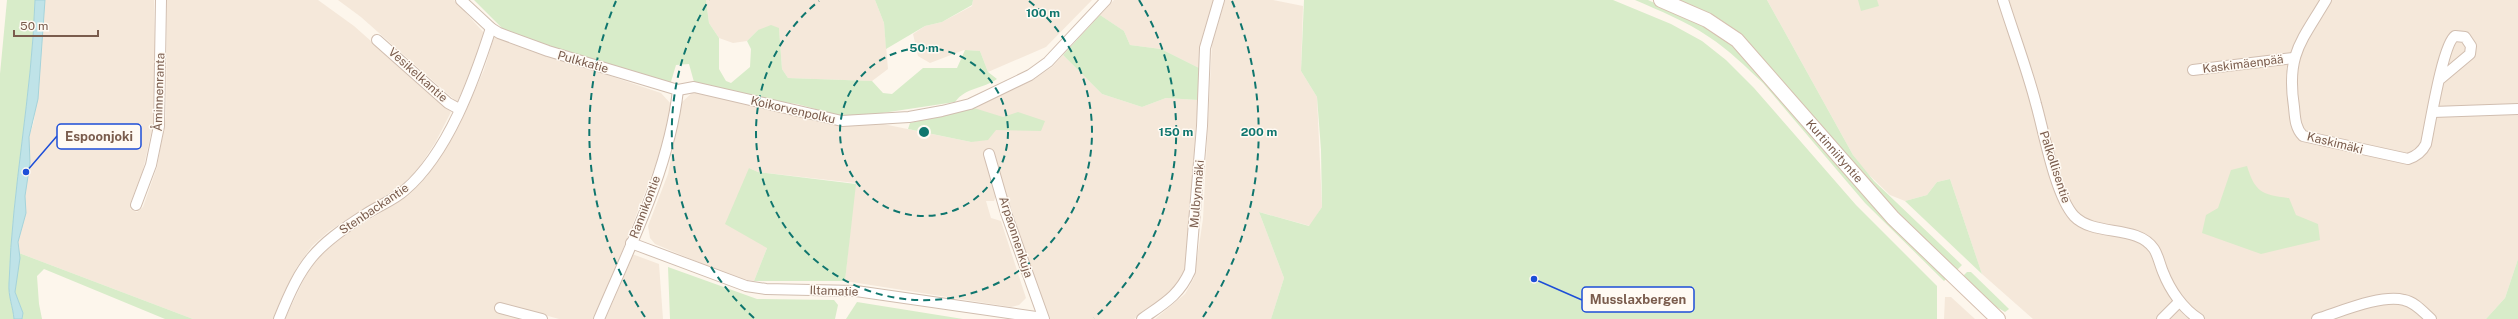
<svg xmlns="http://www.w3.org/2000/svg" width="2518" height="319" font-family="'Public Sans',sans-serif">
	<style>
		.residential { fill: #f5e8da }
		.green { fill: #d8ecc9 }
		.water { fill: #bfe3e8; stroke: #a5d3da }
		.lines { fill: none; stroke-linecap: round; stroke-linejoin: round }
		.street-casing { stroke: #d1beb0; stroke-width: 12 }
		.secondary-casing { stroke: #d6c0b0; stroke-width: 16 }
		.street { stroke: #fff; stroke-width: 10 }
		.secondary { stroke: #fff; stroke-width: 14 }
		.ring { fill: none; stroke: #0f766e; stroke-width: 2; stroke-dasharray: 7 5 }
		.labels { text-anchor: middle; stroke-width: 3; stroke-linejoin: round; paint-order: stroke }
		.street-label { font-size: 12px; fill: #7a5c4d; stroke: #fffaf3 }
		.centre { fill: #0f766e; stroke: #fffaf3; stroke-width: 2 }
		.ring-label { font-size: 12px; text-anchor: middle; font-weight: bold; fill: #0f766e; stroke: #fffaf3; stroke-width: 3; stroke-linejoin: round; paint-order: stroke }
		.leader { fill: none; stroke: #1d4ed8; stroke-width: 1.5 }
		.callout-dot { fill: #1d4ed8; stroke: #fffaf3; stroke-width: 1.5 }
		.callout { fill: #fffaf3; stroke: #1d4ed8; stroke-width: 1.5 }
		.callout-label { font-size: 13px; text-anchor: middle; font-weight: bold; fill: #7a5c4d }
	</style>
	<rect width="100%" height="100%" fill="#fdf6ec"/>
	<g class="residential">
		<polygon points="45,0 154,0 155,67 153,125 139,188 130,209 137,212 143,207 157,167 166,117 167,0 318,0 354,26 451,112 435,143 418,169 401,186 329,231 312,246 297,267 273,319 193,319 19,253 18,242 26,213 25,196 30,163 29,137 34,121"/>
		<polygon points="338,0 454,0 485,34 478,58 457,102 361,17"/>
		<polygon points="706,0 875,0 884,23 888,69 872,81 788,78 782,69 779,28 758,30 747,41 733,43 719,38 709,23"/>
		<polygon points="973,0 1092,0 1046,47 988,72 980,51 964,50 930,63 918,56 913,34 925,26 942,22 972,6"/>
		<polygon points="1114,0 1214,0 1200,47 1199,68 1161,49 1130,45 1124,31 1100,15"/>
		<polygon points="1225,0 1273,0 1303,6 1301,71 1317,97 1322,207 1310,226 1259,212 1284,278 1271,319 1155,319 1185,294 1194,278 1203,219 1212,44"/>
		<polygon points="1767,0 2518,0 2518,259 2505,298 2486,319 2033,319 1982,274 1950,179 1937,182 1927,195 1905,201 1890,195 1864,170 1853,155"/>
		<polygon points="494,37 661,93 672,105 666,138 598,314 593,319 559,319 502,303 499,313 522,319 285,319 307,273 321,254 336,240 408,196 427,176 445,149 463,116 484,70"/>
		<polygon points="1063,55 1102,94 1142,107 1166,98 1198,100 1185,270 1179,283 1169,295 1134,319 1048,319 992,152 984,152 996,196 994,201 986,201 991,218 1001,221 1026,298 1019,305 1011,307 845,281 855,183 758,172 749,168 767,248 754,281 736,278 655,244 650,238 648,226 668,174 682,102 693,92 835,125 883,124 971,142 974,108 1033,80 1052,67"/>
		<polygon points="632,254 659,264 663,319 604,319"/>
		<polygon points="1945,297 1951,297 1975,319 1944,319"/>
	</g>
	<g class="green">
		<path d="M 7,0 L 35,0 C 32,95 12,188 9,283 C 8,296 13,307 14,319 L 0,319 L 0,74 Z"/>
		<path d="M 474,0 L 706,0 L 709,23 L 719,38 L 719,69 L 726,81 L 731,83 L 750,67 L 751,49 L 747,41 L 758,30 L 771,25 L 779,28 L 782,69 L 788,78 L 872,81 L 883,93 L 892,94 L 923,68 L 957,68 L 965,50 L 980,51 L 988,72 L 997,79 C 983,89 966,87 955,102 L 849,118 L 797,104 L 775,101 L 694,82 L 689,64 L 676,65 L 670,85 L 509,35 Z"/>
		<polygon points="875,0 973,0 972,5 942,22 925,26 886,49 884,23"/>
		<polygon points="1304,0 1613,0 1671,24 1702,41 1726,60 1754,88 1856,205 1937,286 1937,319 1271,319 1284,278 1259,212 1309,226 1322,207 1321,150 1317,97 1301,71"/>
		<path d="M 1635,0 L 1648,0 L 1724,35 L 1947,278 L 1944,281 L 1865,203 L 1763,83 C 1746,67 1729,50 1709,37 C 1686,21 1660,11 1635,0 Z"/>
		<polygon points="1677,0 1767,0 1853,155 1874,181 1962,265 1956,271 1884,198 1746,40 1721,20"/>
		<polygon points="1858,0 1877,0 1879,6 1861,11"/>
		<polygon points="1100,15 1124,31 1130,45 1161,49 1199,68 1198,100 1166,98 1142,107 1102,94 1063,55"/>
		<polygon points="974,108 1003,117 1018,112 1045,121 1041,131 996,130 988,140 971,142 908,129 910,123"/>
		<path d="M 2247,166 C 2255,192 2262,195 2289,198 L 2296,215 L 2318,224 L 2320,240 L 2261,254 L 2202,233 L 2206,215 L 2218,208 L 2231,170 Z"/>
		<polygon points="749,168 758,172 856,184 845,281 754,281 767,248 725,224"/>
		<polygon points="1950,179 1982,274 1905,201 1927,195 1937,182"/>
		<polygon points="19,253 193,319 165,319 44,269 37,276 39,304 42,319 22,319 23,313 15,292"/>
		<polygon points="2518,259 2518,319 2486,319 2505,298"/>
		<polygon points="668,267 757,299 834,300 838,305 835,319 670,319"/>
		<polygon points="1967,272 1971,272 2009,309 2005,312 1988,302 1962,277"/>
		<polygon points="857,302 963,319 846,319"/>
	</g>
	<path class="water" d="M 35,0 L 45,0 L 38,99 L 29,137 L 30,163 L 25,196 L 26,213 L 18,242 L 20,258 L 15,292 L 23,313 L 22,319 L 14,319 C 13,307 8,296 9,283 C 12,188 32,95 35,0 Z"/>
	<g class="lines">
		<defs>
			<g id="street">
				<polyline points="461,0 491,28 499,33 548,51 678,90"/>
				<path d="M 2003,0 C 2014,35 2027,69 2036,104 C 2044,132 2055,195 2074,216 C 2094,237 2137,224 2154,249 C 2158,255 2160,265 2163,272 C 2170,290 2183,309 2199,319"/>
				<path d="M 2326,0 C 2301,42 2286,55 2294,107 C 2295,117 2295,128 2303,136 L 2408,159 C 2417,156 2422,152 2426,144 C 2430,125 2443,43 2455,36 L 2465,37 L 2471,46 L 2470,54 L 2439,80"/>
				<polyline points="377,40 448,103 459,109"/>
				<polyline points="2193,70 2293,58"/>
				<polyline points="678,90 694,87 842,121 909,117 942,111 970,104 1030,75 1048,62 1106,0"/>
				<polyline points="2433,112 2518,109"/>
				<polyline points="989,154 1006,213 1044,319"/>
				<polyline points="136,205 151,165 159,126 161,0"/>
				<polyline points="631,243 746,286 766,289 856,291 1043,318"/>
				<polyline points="500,308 542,319"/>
				<path d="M 279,319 C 302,262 314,247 366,214 C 378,206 394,200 405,190 C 448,153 474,81 491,28"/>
				<path d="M 599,319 C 630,246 669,170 678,90"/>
				<path d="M 1142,319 C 1163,304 1179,296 1190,271 L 1202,126 L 1205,48 L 1219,0"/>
				<polyline points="2162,319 2179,302"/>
				<path d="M 2317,319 C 2340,312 2381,294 2404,300 C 2415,302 2423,312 2431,319"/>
			</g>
			<g id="secondary">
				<path id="s1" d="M 1661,0 L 1707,20 L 1737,40 L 1893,218 L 1998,319"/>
			</g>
		</defs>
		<use href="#street" class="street-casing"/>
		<use href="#secondary" class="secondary-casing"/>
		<use href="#street" class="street"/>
		<use href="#secondary" class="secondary"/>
	</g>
	<g class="ring">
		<circle cx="924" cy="132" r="84"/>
		<path d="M1029 1A168 168 0 1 1 819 1"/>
		<path d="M754 318A252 252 0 0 1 709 0M1139 0A252 252 0 0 1 1094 318"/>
		<path d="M645 317A335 335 0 0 1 616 1M1232 1A335 335 0 0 1 1203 317"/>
	</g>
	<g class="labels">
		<g class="street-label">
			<text transform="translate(583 62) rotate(16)" y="4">Pulkkatie</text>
			<text transform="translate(2243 64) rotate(-7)" y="4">Kaskimäenpää</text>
			<text transform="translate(418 75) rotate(42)" y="4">Vesikelkantie</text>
			<text transform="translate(159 92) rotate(-88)" y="4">Åminnenranta</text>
			<text transform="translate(793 110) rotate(13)" y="4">Koikorvenpolku</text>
			<text transform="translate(2335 143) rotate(14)" y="4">Kaskimäki</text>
			<text dy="4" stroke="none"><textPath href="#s1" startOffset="234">Kurtinniityntie</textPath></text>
			<text transform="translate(2055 167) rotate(72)" y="4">Palkollisentie</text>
			<text transform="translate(1197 194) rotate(-85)" y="4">Mulbynmäki</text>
			<text transform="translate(645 207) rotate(-69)" y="4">Rannikontie</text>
			<text transform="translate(374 209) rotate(-34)" y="4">Stenbackantie</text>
			<text transform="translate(1016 237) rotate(72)" y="4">Arpaonnenkuja</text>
			<text transform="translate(834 291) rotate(2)" y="4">Iltamatie</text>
		</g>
	</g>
	<circle cx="924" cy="132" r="6" class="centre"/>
	<g class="ring-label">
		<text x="1043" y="17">100 m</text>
		<text x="924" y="52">50 m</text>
		<text x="1176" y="136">150 m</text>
		<text x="1259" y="136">200 m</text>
	</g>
	<path class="leader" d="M26 172L57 136M1534 279L1582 300"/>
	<g class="callout-dot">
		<circle cx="26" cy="172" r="4"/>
		<circle cx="1534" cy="279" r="4"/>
	</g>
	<g class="callout">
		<rect x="57" y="124" width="84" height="25" rx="4"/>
		<rect x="1582" y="287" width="112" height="25" rx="4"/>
	</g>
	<g class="callout-label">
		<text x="99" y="141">Espoonjoki</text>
		<text x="1638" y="304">Musslaxbergen</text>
	</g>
	<path d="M14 30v6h84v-6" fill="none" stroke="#7a5c4d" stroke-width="2"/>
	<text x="20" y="30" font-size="12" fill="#7a5c4d" stroke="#fffaf3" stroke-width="3" paint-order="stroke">50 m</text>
</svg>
